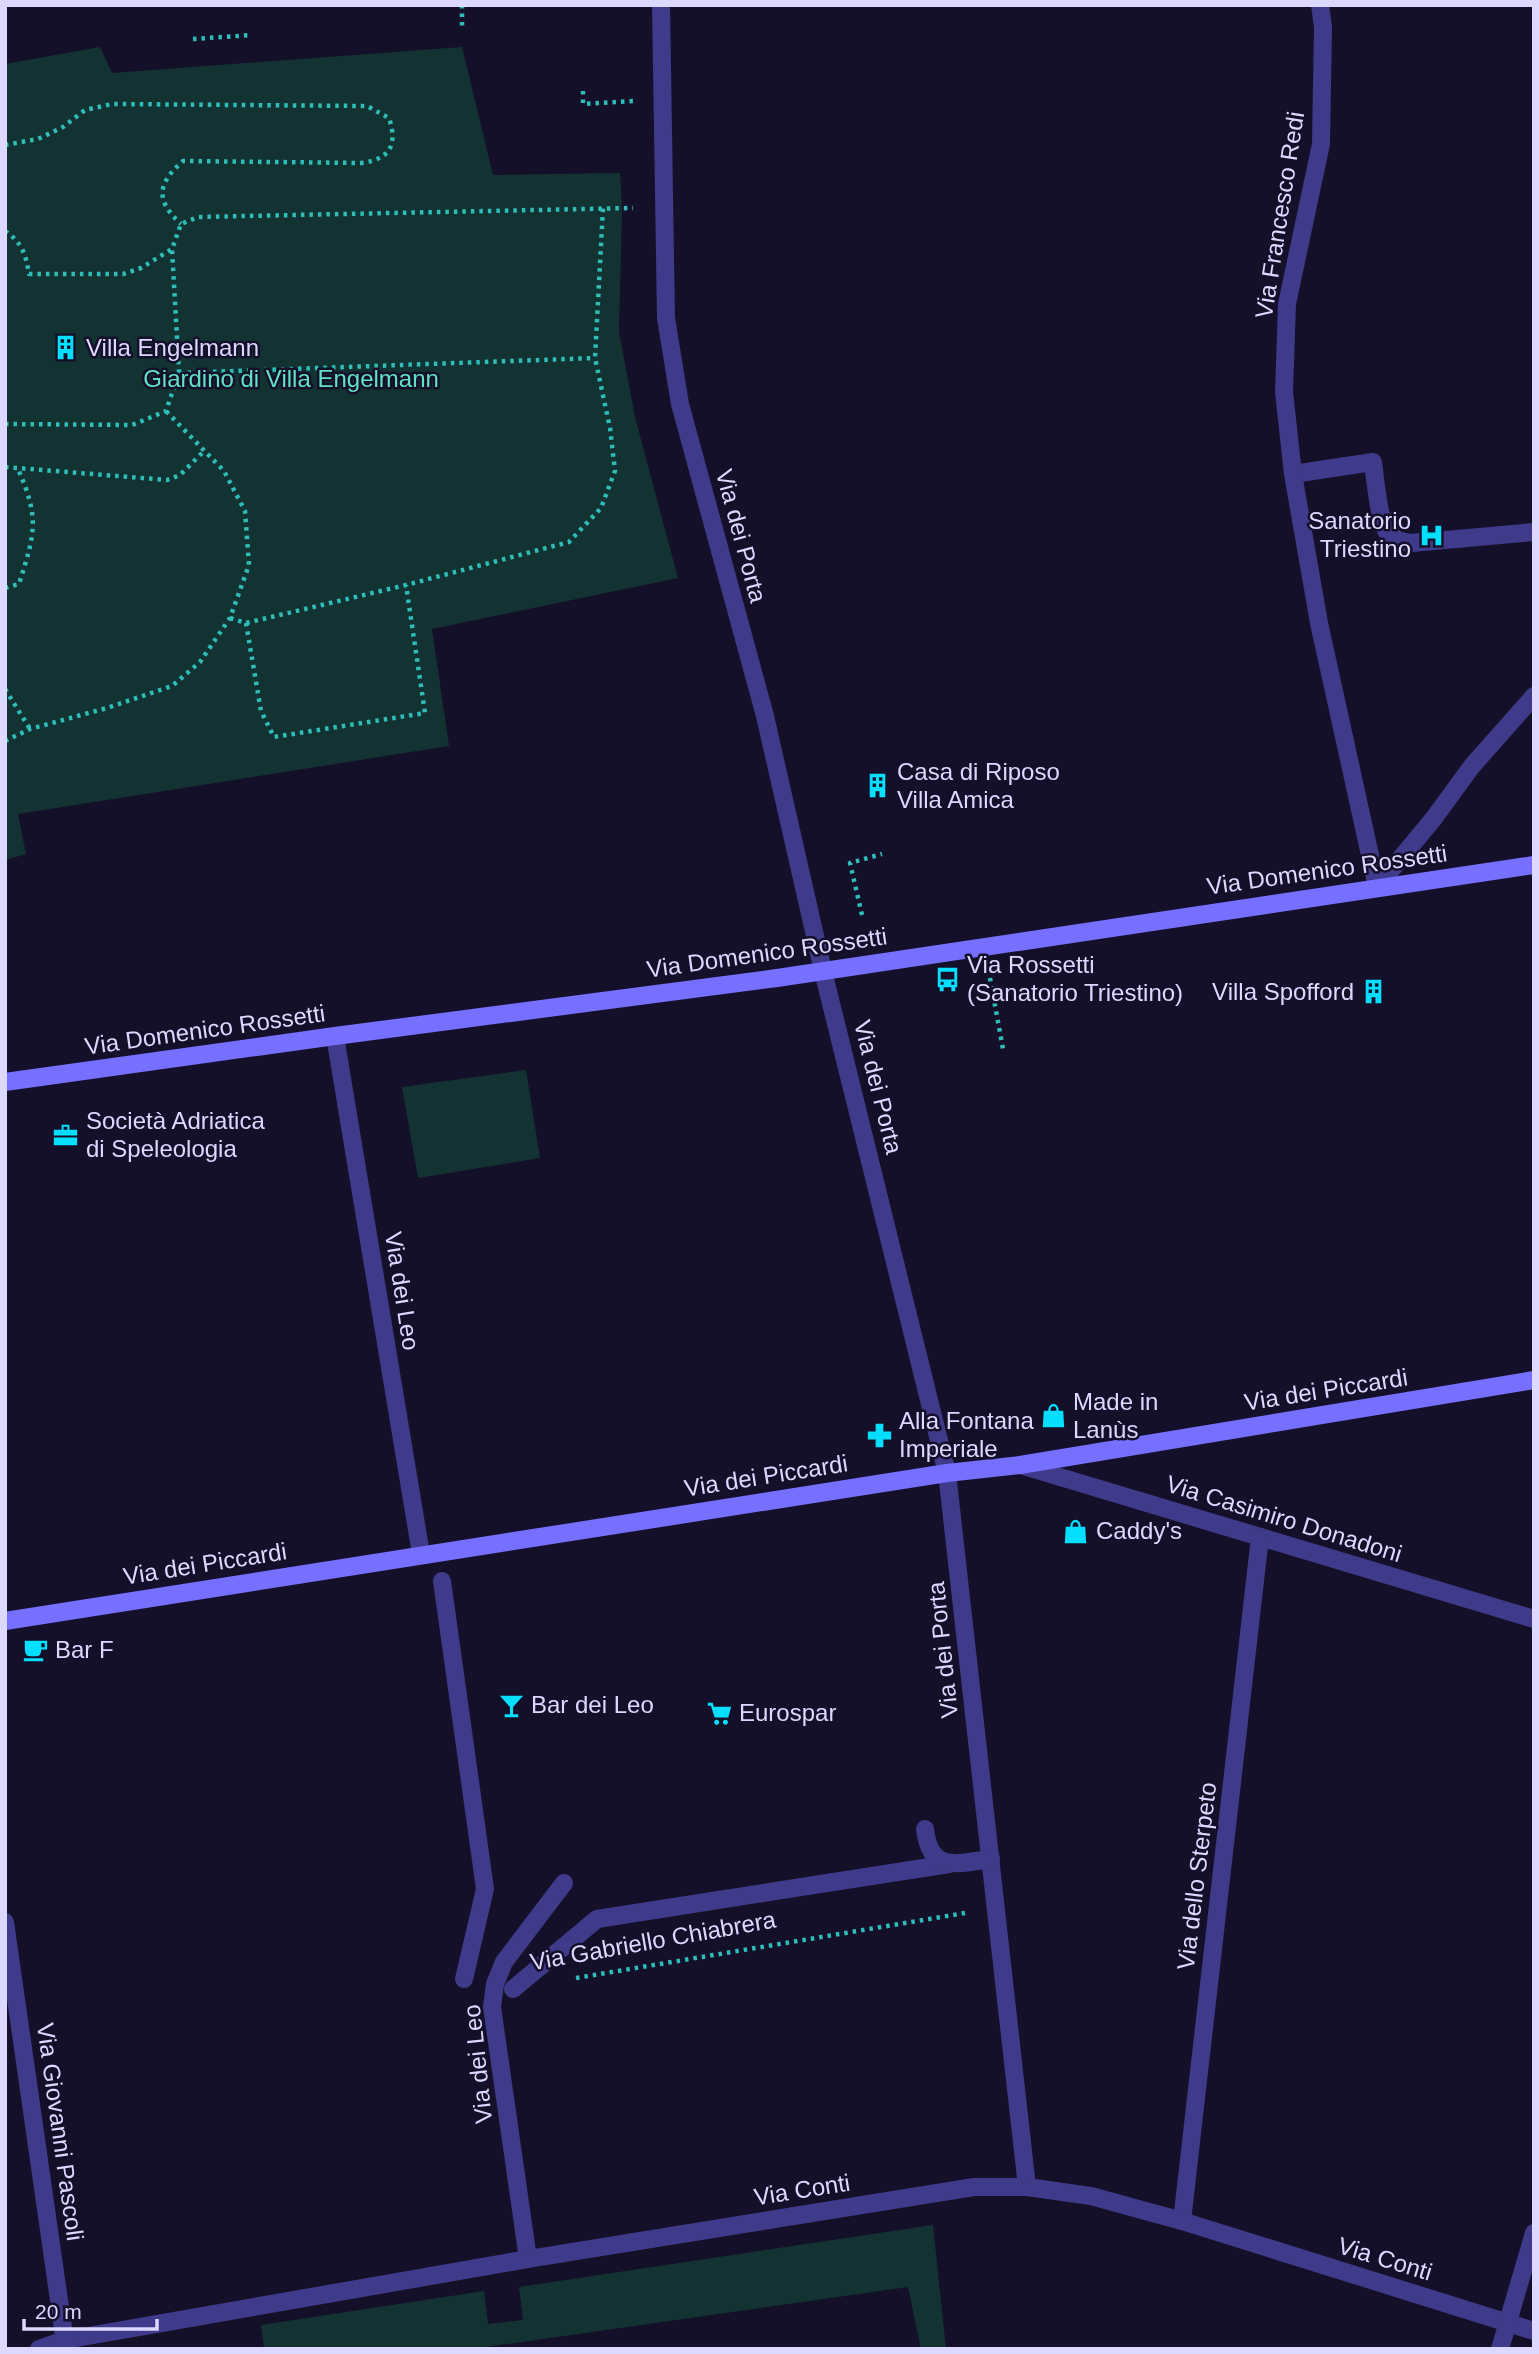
<svg xmlns="http://www.w3.org/2000/svg" width="1539" height="2354" font-family="Arial,sans-serif">
	<style>
		.green { fill: #133333 }
		.lines { fill: none; stroke-linecap: round; stroke-linejoin: round }
		.path { stroke: #2ebdb8; stroke-width: 4.5; stroke-dasharray: 3.5 5; stroke-linecap: butt }
		.service { stroke: #3f3a89; stroke-width: 18 }
		.pedestrian { stroke: #3f3a89; stroke-width: 18 }
		.minor { stroke: #3f3a89; stroke-width: 18 }
		.tertiary { stroke: #3f3a89; stroke-width: 18 }
		.secondary { stroke: #766fff; stroke-width: 18 }
		.labels { text-anchor: middle; stroke-width: 5; stroke-linejoin: round; paint-order: stroke }
		.street-label { font-size: 24px; fill: #ddd8ff; stroke: #151029 }
		.poi-label { font-size: 24px; fill: #ddd8ff; stroke: #151029; text-anchor: start }
		.park-label { font-size: 24px; fill: #61e2c5; stroke: #151029 }
	</style>
	<rect width="100%" height="100%" fill="#151029"/>
	<g class="green">
		<polygon points="100,47 112,73 462,47 493,175 620,173 622,208 619,332 635,417 678,578 432,629 449,746 18,814 26,854 5,860 5,64"/>
		<polygon points="526,1070 540,1158 418,1178 402,1087"/>
		<polygon points="933,2225 946,2349 921,2349 908,2287 472,2349 264,2349 261,2325 484,2291 488,2324 523,2320 519,2287"/>
	</g>
	<g class="lines">
		<g class="path">
			<polyline points="462,5 462,29"/>
			<polyline points="193,39 252,35"/>
			<polyline points="583,91 583,104 633,101"/>
			<path d="M 5,145 L 38,139 L 63,127 L 85,110 L 112,104 L 367,106 L 389,118 C 398,145 390,159 362,163 L 183,161 C 157,184 155,200 181,224"/>
			<path d="M 5,231 C 22,242 26,255 29,274 L 123,274 L 141,268 L 172,249"/>
			<polyline points="179,373 595,358"/>
			<polyline points="5,424 132,425 166,411 179,373 172,249 181,224 198,217 633,208"/>
			<polyline points="5,467 167,480 180,475 203,452"/>
			<path d="M 5,588 L 19,584 C 35,533 40,519 18,469"/>
			<polyline points="230,618 246,623 406,585 569,542 601,508 615,471 610,428 595,358 603,208"/>
			<polyline points="246,623 261,711 274,737 425,713 406,585"/>
			<polyline points="5,689 30,729"/>
			<polyline points="5,741 30,729 107,708 172,686 200,662 230,618 249,565 245,511 224,471 166,411"/>
			<polyline points="862,915 850,863 882,854"/>
			<polyline points="990,978 1003,1049"/>
			<polyline points="576,1978 965,1913"/>
		</g>
		<g class="service">
			<path d="M 1293,474 L 1373,462 C 1375,477 1379,522 1387,532 C 1394,540 1402,542 1412,543 L 1534,532"/>
			<polyline points="1377,887 1434,818 1472,766 1534,696"/>
		</g>
		<g class="pedestrian">
			<polyline points="442,1581 485,1889 464,1979"/>
			<polyline points="513,1989 597,1919 949,1864"/>
		</g>
		<g class="minor">
			<polyline points="661,5 666,318 680,404 765,716 823,971 947,1473 1027,2187"/>
			<polyline points="1320,5 1323,27 1321,144 1287,304 1284,392 1293,474 1319,623 1377,887"/>
			<polyline points="335,1036 421,1554"/>
			<polyline points="1020,1465 1534,1619"/>
			<path d="M 925,1829 C 930,1874 958,1863 991,1859"/>
			<polyline points="1182,2221 1260,1537"/>
			<polyline points="528,2259 492,2007 495,1984 504,1962 564,1883"/>
			<polyline points="39,2349 65,2340 528,2259 974,2187 1027,2187 1091,2196 1182,2221 1534,2331"/>
			<polyline points="1500,2349 1534,2233"/>
		</g>
		<polyline class="tertiary" points="5,1922 66,2349"/>
		<g class="secondary">
			<polyline points="5,1082 335,1036 777,978 1534,865"/>
			<polyline points="5,1621 947,1473 1020,1465 1534,1380"/>
		</g>
	</g>
	<defs>
		<symbol id="building-bare" viewBox="-9 -9 18 18"><path d="M-4-6H4V6H1V3H-1V6H-4ZM-2.5-4.3h1.7v1.8h-1.7ZM.8-4.3h1.7v1.8H.8ZM-2.5-1h1.7V.8h-1.7ZM.8-1h1.7V.8H.8Z" fill="#04dfff" stroke="#151029" stroke-width="2.5" paint-order="stroke"/></symbol>
		<symbol id="hospital-bare" viewBox="-9 -9 18 18"><path d="M-5-5h3v3.5h4V-5h3V5h-3V1.5h-4V5h-3Z" fill="#04dfff" stroke="#151029" stroke-width="2.5" paint-order="stroke"/></symbol>
		<symbol id="bus-bare" viewBox="-9 -9 18 18"><path d="M-5-6H5V4H4V6H2V4H-2V6H-4V4H-5ZM-3.5-4V0h7V-4ZM-3.5 1.2v1.5H-2V1.2ZM2 1.2v1.5H3.5V1.2Z" fill="#04dfff" stroke="#151029" stroke-width="2.5" paint-order="stroke"/></symbol>
		<symbol id="office-bare" viewBox="-9 -9 18 18"><path d="M-6-3h4V-5.5h4V-3h4V5H-6ZM-1-4.5V-3h2v-1.5ZM-6 0V1H6V0Z" fill="#04dfff" stroke="#151029" stroke-width="2.5" paint-order="stroke"/></symbol>
		<symbol id="shop-bare" viewBox="-9 -9 18 18"><path d="M-5-2.5h2.3a2.7 3.5 0 0 1 5.4 0H5L5.5 6h-11ZM-1.5-2.5h3a1.5 2.3 0 0 0-3 0Z" fill="#04dfff" stroke="#151029" stroke-width="2.5" paint-order="stroke"/></symbol>
		<symbol id="pharmacy-bare" viewBox="-9 -9 18 18"><path d="M-2-6h4v4h4v4h-4v4h-4v-4h-4v-4h4Z" fill="#04dfff" stroke="#151029" stroke-width="2.5" paint-order="stroke"/></symbol>
		<symbol id="cafe-bare" viewBox="-9 -9 18 18"><path d="M-5.5-4.5H6V0H3Q3 3.5 0 3.5H-2.5Q-5.5 3.5-5.5 0ZM3-3.2v2h1.7v-2ZM-6 4.5H4V6H-6Z" fill="#04dfff" stroke="#151029" stroke-width="2.5" paint-order="stroke"/></symbol>
		<symbol id="bar-bare" viewBox="-9 -9 18 18"><path d="M-6-5H6L.8 .8V4.5H3.5V6h-7V4.5H-.8V.8Z" fill="#04dfff" stroke="#151029" stroke-width="2.5" paint-order="stroke"/></symbol>
		<symbol id="supermarket-bare" viewBox="-9 -9 18 18"><path d="M-6-5.5h2.5l.6 2H6L4.5 2H-2.5L-4.4-4H-6ZM-1.5 3.2a1.3 1.3 0 1 0 .1 0ZM3 3.2a1.3 1.3 0 1 0 .1 0Z" fill="#04dfff" stroke="#151029" stroke-width="2.5" paint-order="stroke"/></symbol>
	</defs>
	<g fill-rule="evenodd">
		<use href="#building-bare" x="48" y="330" width="35" height="35"/>
		<use href="#hospital-bare" x="1414" y="518" width="35" height="35"/>
		<use href="#building-bare" x="860" y="768" width="35" height="35"/>
		<use href="#bus-bare" x="930" y="962" width="35" height="35"/>
		<use href="#building-bare" x="1356" y="974" width="35" height="35"/>
		<use href="#office-bare" x="48" y="1118" width="35" height="35"/>
		<use href="#shop-bare" x="1036" y="1398" width="35" height="35"/>
		<use href="#pharmacy-bare" x="862" y="1418" width="35" height="35"/>
		<use href="#shop-bare" x="1058" y="1514" width="35" height="35"/>
		<use href="#cafe-bare" x="18" y="1632" width="35" height="35"/>
		<use href="#bar-bare" x="494" y="1688" width="35" height="35"/>
		<use href="#supermarket-bare" x="702" y="1696" width="35" height="35"/>
	</g>
	<g class="labels">
		<g class="street-label">
			<text transform="translate(1280 215) rotate(-81)" y="8">Via Francesco Redi</text>
			<text transform="translate(741 536) rotate(75)" y="8">Via dei Porta</text>
			<text transform="translate(1327 870) rotate(-8)" y="8">Via Domenico Rossetti</text>
			<text transform="translate(767 953) rotate(-8)" y="8">Via Domenico Rossetti</text>
			<text transform="translate(205 1030) rotate(-8)" y="8">Via Domenico Rossetti</text>
			<text transform="translate(878 1087) rotate(76)" y="8">Via dei Porta</text>
			<text transform="translate(402 1291) rotate(81)" y="8">Via dei Leo</text>
			<text transform="translate(1326 1390) rotate(-9)" y="8">Via dei Piccardi</text>
			<text transform="translate(766 1476) rotate(-9)" y="8">Via dei Piccardi</text>
			<text transform="translate(1284 1519) rotate(17)" y="8">Via Casimiro Donadoni</text>
			<text transform="translate(205 1564) rotate(-9)" y="8">Via dei Piccardi</text>
			<text transform="translate(943 1650) rotate(-96)" y="8">Via dei Porta</text>
			<text transform="translate(1197 1876) rotate(-83)" y="8">Via dello Sterpeto</text>
			<text transform="translate(653 1941) rotate(-10)" y="8">Via Gabriello Chiabrera</text>
			<text transform="translate(478 2064) rotate(-96)" y="8">Via dei Leo</text>
			<text transform="translate(60 2132) rotate(82)" y="8">Via Giovanni Pascoli</text>
			<text transform="translate(802 2190) rotate(-9)" y="8">Via Conti</text>
			<text transform="translate(1385 2259) rotate(17)" y="8">Via Conti</text>
		</g>
		<g class="poi-label">
			<text x="86" y="356">Villa Engelmann</text>
			<text x="1411" y="529" text-anchor="end">Sanatorio<tspan x="1411" dy="28">Triestino</tspan></text>
			<text x="897" y="780">Casa di Riposo<tspan x="897" dy="28">Villa Amica</tspan></text>
			<text x="967" y="973">Via Rossetti<tspan x="967" dy="28">(Sanatorio Triestino)</tspan></text>
			<text x="1354" y="1000" text-anchor="end">Villa Spofford</text>
			<text x="86" y="1129">Società Adriatica<tspan x="86" dy="28">di Speleologia</tspan></text>
			<text x="1073" y="1410">Made in<tspan x="1073" dy="28">Lanùs</tspan></text>
			<text x="899" y="1429">Alla Fontana<tspan x="899" dy="28">Imperiale</tspan></text>
			<text x="1096" y="1539">Caddy's</text>
			<text x="55" y="1658">Bar F</text>
			<text x="531" y="1713">Bar dei Leo</text>
			<text x="739" y="1721">Eurospar</text>
		</g>
		<g class="park-label">
			<text x="291" y="387">Giardino di Villa Engelmann</text>
		</g>
	</g>
	<rect width="1539" height="2354" fill="none" stroke="#ddd8ff" stroke-width="14"/>
	<path d="M24 2319v10h133v-10" fill="none" stroke="#ddd8ff" stroke-width="3.5"/>
	<text x="35" y="2319" font-size="21" fill="#ddd8ff" stroke="#151029" stroke-width="5" paint-order="stroke">20 m</text>
</svg>
